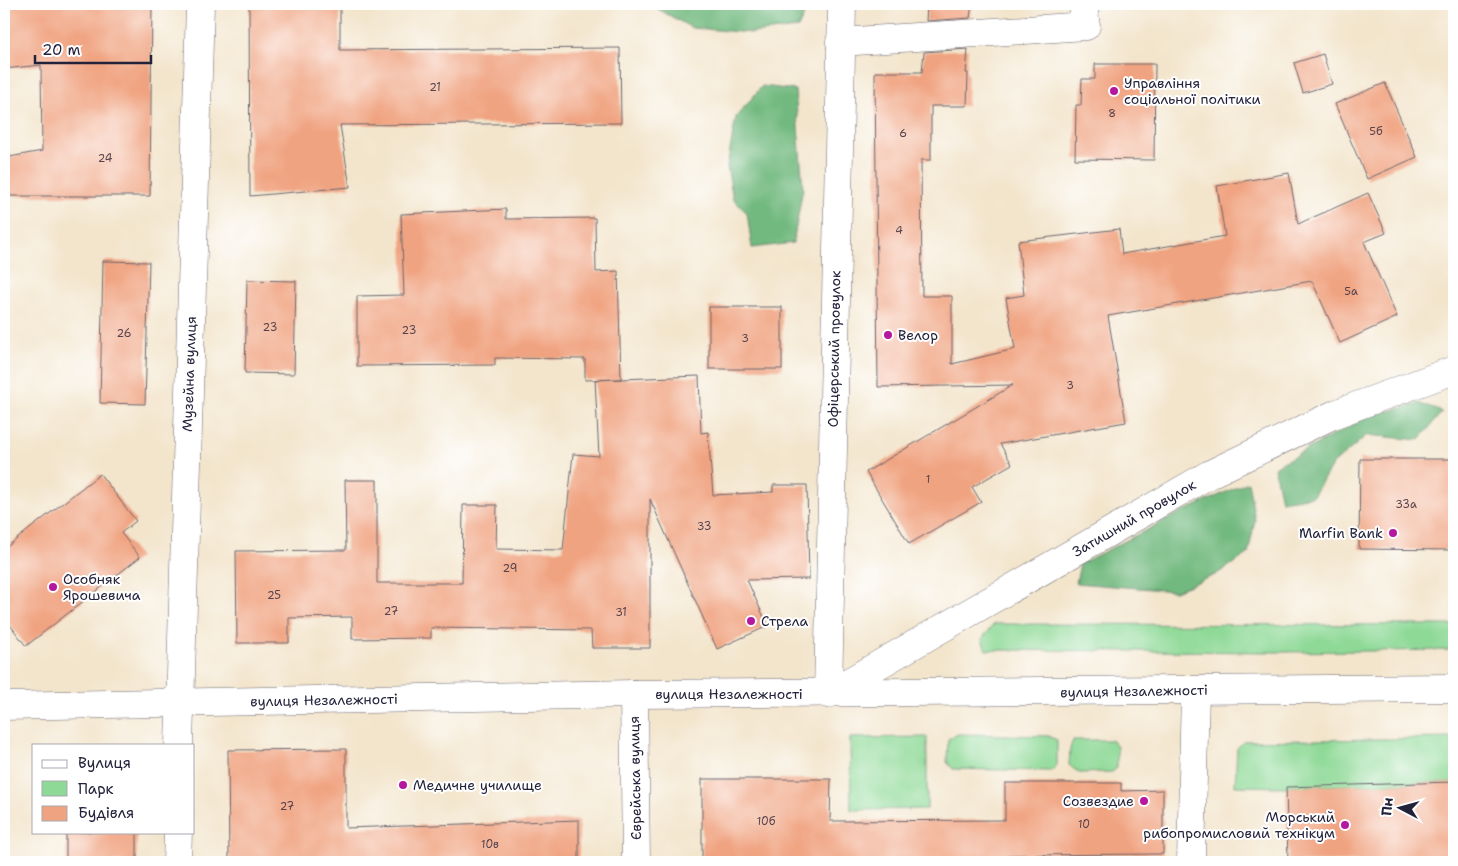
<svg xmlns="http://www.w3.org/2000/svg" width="1458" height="866" font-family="'Shantell Sans',sans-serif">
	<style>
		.green { fill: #8ed996; stroke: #587e68 }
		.forest { fill: #72b97f; stroke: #4a6e5d }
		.building { fill: #f0a380 }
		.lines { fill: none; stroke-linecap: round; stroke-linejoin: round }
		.minor-casing { stroke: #6b666e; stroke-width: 29 }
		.minor { stroke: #fff; stroke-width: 28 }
		.poi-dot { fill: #b5179e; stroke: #fff; stroke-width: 2 }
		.labels { text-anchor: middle; stroke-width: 4; stroke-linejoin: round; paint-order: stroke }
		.number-label { font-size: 11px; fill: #56424c }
		.poi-label { font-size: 14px; fill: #22223b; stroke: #fff; text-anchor: start }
		.street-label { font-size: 14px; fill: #22223b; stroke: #fff }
	</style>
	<rect width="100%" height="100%" fill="#fff"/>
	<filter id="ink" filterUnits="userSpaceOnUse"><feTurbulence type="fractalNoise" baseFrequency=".02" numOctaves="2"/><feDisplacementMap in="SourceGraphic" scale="10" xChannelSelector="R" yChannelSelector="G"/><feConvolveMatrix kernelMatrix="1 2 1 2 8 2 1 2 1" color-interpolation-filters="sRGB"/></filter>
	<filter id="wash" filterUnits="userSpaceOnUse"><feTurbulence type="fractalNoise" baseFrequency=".0096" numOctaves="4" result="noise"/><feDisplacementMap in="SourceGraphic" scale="20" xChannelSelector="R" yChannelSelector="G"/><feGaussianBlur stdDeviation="1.12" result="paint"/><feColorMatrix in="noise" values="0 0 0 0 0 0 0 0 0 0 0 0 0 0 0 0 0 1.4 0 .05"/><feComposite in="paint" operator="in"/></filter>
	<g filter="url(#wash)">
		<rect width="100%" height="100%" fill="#f3e5cc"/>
		<g class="green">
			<polygon points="994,624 1454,625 1454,650 1280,652 986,650 982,639"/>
			<polygon points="958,734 1049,736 1057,740 1057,765 1051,771 953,769 947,762 948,739"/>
			<polygon points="927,737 927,809 851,810 850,738"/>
			<polygon points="1454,738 1454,782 1286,787 1235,786 1237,748 1244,741"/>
			<polygon points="1073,740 1112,740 1117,746 1117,768 1112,772 1079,773 1069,765 1070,749"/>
		</g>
		<g class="forest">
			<polygon points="649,4 809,4 798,28 752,33 692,28"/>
			<polygon points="762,86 795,90 803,188 793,243 752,248 747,213 733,199 727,166 736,117"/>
			<polygon points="1418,403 1442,412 1419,440 1367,435 1333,464 1313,496 1281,501 1274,467 1367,417"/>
			<polygon points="1248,482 1255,520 1248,554 1215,575 1175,591 1076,583 1080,564 1178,514"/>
		</g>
		<g id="blocks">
			<g class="building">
				<polygon points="4,4 152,4 150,196 4,196 4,158 42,151 41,65 4,69"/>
				<polygon points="249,4 340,4 340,50 620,48 621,123 340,125 350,187 250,196"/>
				<polygon points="927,4 972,4 970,18 926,21"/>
				<polygon points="968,49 966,73 968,73 967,106 931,106 931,160 921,160 922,296 952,296 952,364 1015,349 1006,298 1024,295 1018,241 1119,229 1122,254 1225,236 1217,186 1289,173 1298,224 1368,193 1386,233 1364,242 1397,317 1340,343 1312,281 1108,316 1126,422 1000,444 1012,464 972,487 981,502 909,544 866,472 1013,385 878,387 875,72 922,72 924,52"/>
				<polygon points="1323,54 1332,84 1303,93 1294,63"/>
				<polygon points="1095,64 1155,64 1154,160 1075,159 1076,105 1081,105 1082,79 1095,79"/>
				<polygon points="1385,83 1417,157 1367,179 1335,104"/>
				<polygon points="506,209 506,219 595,218 596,272 618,271 621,379 585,380 585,359 495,358 495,365 357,366 357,296 404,295 401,214"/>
				<polygon points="103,261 149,262 145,404 100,403"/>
				<polygon points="247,280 296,281 294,374 245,373"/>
				<rect x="709" y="307" width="73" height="62"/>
				<polygon points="699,376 701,433 708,432 713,495 773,492 773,485 807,485 809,579 747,580 768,626 717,649 650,499 650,648 592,648 591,630 431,628 431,638 352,639 352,617 289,618 289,643 237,643 236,551 346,550 345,480 377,480 377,583 462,583 463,505 497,505 496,549 563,550 573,454 599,456 595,380"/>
				<polygon points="1360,459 1453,459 1452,550 1359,549"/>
				<polygon points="100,474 136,521 121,533 140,557 26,646 4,617 4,549"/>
				<polygon points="346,749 346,828 579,820 579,862 229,862 228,750"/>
				<polygon points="702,779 831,779 830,821 1005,820 1005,783 1121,783 1121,791 1163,790 1163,854 1008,855 1008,862 702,862"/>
				<polygon points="1454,782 1454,861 1288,862 1286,787"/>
				<rect x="66" y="832" width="71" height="30"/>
			</g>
		</g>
	</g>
	<g filter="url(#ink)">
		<use href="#blocks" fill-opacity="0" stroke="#6b666e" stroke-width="1"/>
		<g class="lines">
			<defs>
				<g id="minor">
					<polyline points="842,4 828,694 1210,474 1335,414 1454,370"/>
					<polyline points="840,42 1086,26 1083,4"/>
					<polyline points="634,694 636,862"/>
					<polyline points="4,706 634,694 1454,688"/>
					<polyline points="179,745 200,4"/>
					<polyline points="177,862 178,832"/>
					<polyline points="1191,862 1195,691"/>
				</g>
			</defs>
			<use href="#minor" class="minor-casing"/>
			<use href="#minor" class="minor"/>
		</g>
	</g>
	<g class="poi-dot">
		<circle cx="1114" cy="91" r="5"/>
		<circle cx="888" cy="335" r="5"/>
		<circle cx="1393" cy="533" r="5"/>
		<circle cx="53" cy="587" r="5"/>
		<circle cx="751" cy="621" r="5"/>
		<circle cx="403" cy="785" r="5"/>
		<circle cx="1144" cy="801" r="5"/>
		<circle cx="1345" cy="825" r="5"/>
	</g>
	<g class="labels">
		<g class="number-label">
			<text x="435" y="91">21</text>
			<text x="1112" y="117">8</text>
			<text x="1376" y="135">5б</text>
			<text x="903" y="137">6</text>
			<text x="105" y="162">24</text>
			<text x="899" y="234">4</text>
			<text x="1351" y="295">5а</text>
			<text x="270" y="331">23</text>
			<text x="409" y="334">23</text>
			<text x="124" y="337">26</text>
			<text x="745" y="342">3</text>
			<text x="1070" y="389">3</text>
			<text x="928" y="483">1</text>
			<text x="1406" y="508">33а</text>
			<text x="704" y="530">33</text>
			<text x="510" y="572">29</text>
			<text x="274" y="599">25</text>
			<text x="391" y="615">27</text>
			<text x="621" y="616">31</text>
			<text x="287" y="810">27</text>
			<text x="766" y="825">10б</text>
			<text x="1084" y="828">10</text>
			<text x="490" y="848">10в</text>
		</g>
		<g class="poi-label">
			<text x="1124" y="88">Управління<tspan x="1124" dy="16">соціальної політики</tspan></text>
			<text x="898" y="340">Велор</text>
			<text x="1383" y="538" text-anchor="end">Marfin Bank</text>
			<text x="63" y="584">Особняк<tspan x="63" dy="16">Ярошевича</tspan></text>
			<text x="761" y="626">Стрела</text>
			<text x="413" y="790">Медичне училище</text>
			<text x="1134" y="806" text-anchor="end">Созвездие</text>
			<text x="1335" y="822" text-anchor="end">Морський<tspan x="1335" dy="16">рибопромисловий технікум</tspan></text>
		</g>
		<g class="street-label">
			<text transform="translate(834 349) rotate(-89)" y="5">Офіцерський провулок</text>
			<text transform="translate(189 374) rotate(-88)" y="5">Музейна вулиця</text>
			<text transform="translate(1134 518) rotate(-30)" y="5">Затишний провулок</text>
			<text transform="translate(1134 691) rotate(-1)" y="5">вулиця Незалежності</text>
			<text x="729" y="699">вулиця Незалежності</text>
			<text transform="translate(324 700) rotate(-1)" y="5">вулиця Незалежності</text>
			<text transform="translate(635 778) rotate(-91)" y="5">Єврейська вулиця</text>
		</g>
	</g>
	<rect width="1458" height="866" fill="none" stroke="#fff" stroke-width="20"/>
	<rect x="32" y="744" width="162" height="90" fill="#ffffff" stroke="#a7a7b1"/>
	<rect x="42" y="760" width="25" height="8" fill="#ffffff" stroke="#a7a7b1"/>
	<text x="78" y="768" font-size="15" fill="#22223b">Вулиця</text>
	<rect x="42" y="781" width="25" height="15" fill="#8ed996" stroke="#a7a7b1"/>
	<text x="78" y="794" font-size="15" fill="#22223b">Парк</text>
	<rect x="42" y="806" width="25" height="15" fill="#f0a380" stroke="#a7a7b1"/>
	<text x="78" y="818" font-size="15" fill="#22223b">Будівля</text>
	<g transform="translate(1400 808) rotate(276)" stroke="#ffffff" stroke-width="4" paint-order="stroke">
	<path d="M0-4L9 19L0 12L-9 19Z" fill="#22223b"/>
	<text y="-8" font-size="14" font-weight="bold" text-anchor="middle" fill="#22223b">Пн</text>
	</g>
	<path d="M35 55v8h116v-8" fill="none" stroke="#22223b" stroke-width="2.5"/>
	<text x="42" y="55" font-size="15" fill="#22223b" stroke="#ffffff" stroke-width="4" paint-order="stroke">20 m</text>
</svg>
